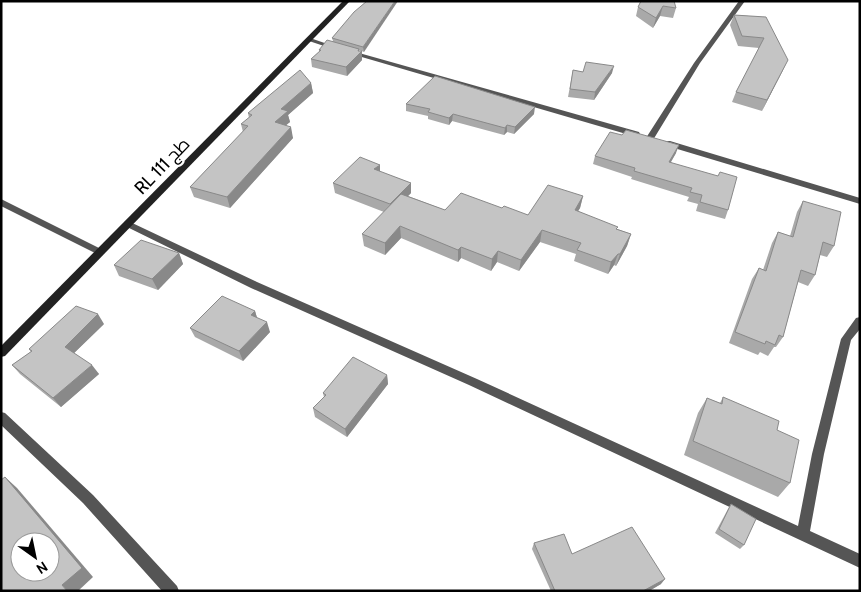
<svg xmlns="http://www.w3.org/2000/svg" width="861" height="592" font-family="Cabin,Cairo,sans-serif">
	<style>
		.lines { fill: none; stroke-linecap: round; stroke-linejoin: round }
		.street { fill: #555; fill-rule: evenodd }
		.secondary { fill: #222; fill-rule: evenodd }
		.wall { fill: #a9a9a9 }
		.shaded-wall { fill: #898989 }
		.building { fill: #c4c4c4; stroke: #898989; fill-rule: evenodd }
		.labels { text-anchor: middle; stroke-width: 4.5; stroke-linejoin: round; paint-order: stroke }
		.street-label { font-size: 18px; fill: #000; stroke: #fff }
	</style>
	<rect width="100%" height="100%" fill="#fff"/>
	<g class="lines">
		<g class="street">
			<polygon points="739,1 745,1 700,63 653,140 647,140 646,138 694,63"/>
			<polygon points="309,39 313,39 339,48 336,50 309,41"/>
			<polygon points="348,51 352,51 639,132 640,134 636,136 633,136 348,53"/>
			<polygon points="664,141 670,141 860,198 860,204 664,145"/>
			<polygon points="1,199 103,250 105,252 103,254 97,254 1,206"/>
			<polygon points="128,221 257,282 477,379 798,526 812,454 841,339 856,318 860,317 860,329 851,340 824,454 810,531 860,554 860,568 469,385 251,288 125,226 124,224 125,222"/>
			<polygon points="1,412 5,413 93,495 177,586 179,591 162,591 83,503 1,425"/>
		</g>
		<polygon class="secondary" points="343,1 350,1 5,356 1,357 1,346"/>
	</g>
	<g class="wall">
		<polygon points="367,1 364,52 359,50 362,60 347,76 312,67 311,59 319,52 319,50 333,41 332,38"/>
		<polygon points="641,1 676,8 673,18 660,16 653,28 636,16 638,7"/>
		<polygon points="734,15 766,17 783,70 762,111 732,102 736,92 759,48 738,46 730,25"/>
		<polygon points="573,70 583,72 612,73 594,100 568,97"/>
		<polygon points="311,83 313,93 288,115 290,122 285,125 293,138 230,208 194,197 190,187 243,132 241,124 249,118 248,113"/>
		<polygon points="406,104 534,114 514,134 507,132 504,135 452,121 449,125 428,119 428,116 406,111"/>
		<polygon points="676,153 671,162 728,210 725,219 696,211 698,204 687,201 689,197 631,179 632,177 593,164 595,156"/>
		<polygon points="380,165 380,172 411,183 411,193 408,196 445,210 502,208 528,215 583,196 580,208 578,211 617,229 631,234 627,246 616,266 614,265 608,274 574,261 576,254 540,242 519,271 497,262 491,271 461,258 458,262 401,238 385,255 364,246 362,234 384,212 335,193 333,183"/>
		<polygon points="803,201 834,246 827,257 820,255 815,275 808,286 798,282 783,337 776,347 774,347 768,356 760,352 758,355 729,343 752,279 759,268 763,270 772,243 778,232 790,236 797,212"/>
		<polygon points="179,253 183,264 158,290 119,276 114,265"/>
		<polygon points="255,311 257,318 270,332 243,361 195,337 190,328"/>
		<polygon points="104,324 74,353 99,374 61,407 20,374 12,365 31,352 29,349"/>
		<polygon points="387,375 388,384 347,437 315,417 313,408 324,397 323,393"/>
		<polygon points="723,397 777,430 790,483 778,497 684,455 698,413 707,398 720,403"/>
		<polygon points="731,504 744,545 740,549 715,533 728,509"/>
		<polygon points="534,543 572,554 661,584 649,591 551,591 532,549"/>
	</g>
	<g class="shaded-wall">
		<polygon points="395,1 398,1 364,52 363,47"/>
		<polygon points="663,6 660,16 653,28 656,18"/>
		<polygon points="359,49 359,54 362,51 362,60 347,76 346,67"/>
		<polygon points="788,60 783,70 762,111 767,100"/>
		<polygon points="614,66 612,73 594,100 595,92"/>
		<polygon points="311,83 313,93 288,115 290,122 277,133 275,122 281,109"/>
		<polygon points="535,107 534,114 514,134 515,127"/>
		<polygon points="453,114 452,121 449,125 449,118"/>
		<polygon points="507,125 507,132 504,135 505,128"/>
		<polygon points="291,127 293,138 230,208 227,197"/>
		<polygon points="679,145 676,153 666,170 669,162"/>
		<polygon points="380,165 380,174 374,169"/>
		<polygon points="411,183 411,193 390,214 390,204"/>
		<polygon points="583,196 580,208 572,221 575,210"/>
		<polygon points="400,226 401,238 385,255 385,243"/>
		<polygon points="542,230 540,242 519,271 521,260"/>
		<polygon points="631,234 627,246 616,266 620,254"/>
		<polygon points="461,247 461,258 458,262 458,250"/>
		<polygon points="498,251 497,262 491,271 492,259"/>
		<polygon points="179,253 183,264 158,290 152,279"/>
		<polygon points="618,254 614,265 608,274 611,262"/>
		<polygon points="255,311 258,321 251,315"/>
		<polygon points="98,314 104,324 71,356 65,347"/>
		<polygon points="267,322 270,332 243,361 239,351"/>
		<polygon points="92,365 99,374 61,407 53,398"/>
		<polygon points="387,375 388,384 347,437 345,429"/>
		<polygon points="5,477 17,488 93,577 78,591 67,591 62,585"/>
		<polygon points="665,579 661,584 649,591 643,591"/>
	</g>
	<g class="building">
		<polygon points="367,1 395,1 363,47 332,38 354,12"/>
		<polygon points="641,1 674,1 676,8 663,6 656,18 638,7"/>
		<polygon points="734,15 766,17 788,60 767,100 736,92 764,38 742,36"/>
		<polygon points="327,40 359,49 358,51 362,51 346,67 311,59 321,50 319,50"/>
		<polygon points="586,62 614,66 595,92 570,89 573,70 583,72"/>
		<polygon points="300,70 311,83 281,109 288,111 275,122 291,127 227,197 190,187 248,126 241,124 252,115 248,113"/>
		<polygon points="435,76 535,107 515,127 507,125 505,128 453,114 449,118 428,112 430,109 406,104"/>
		<polygon points="626,130 679,145 669,162 718,176 720,172 737,177 728,210 700,202 702,195 690,192 692,188 634,171 635,168 595,156 610,132 622,135"/>
		<polygon points="360,157 380,165 374,169 411,183 390,204 333,183"/>
		<polygon points="548,185 583,196 575,210 618,227 616,229 631,234 620,254 618,254 611,262 577,250 581,243 542,230 521,260 498,251 492,259 461,247 458,250 400,226 385,243 362,234 401,194 445,210 461,193 502,208 504,206 528,215"/>
		<polygon points="803,201 841,212 834,246 823,242 815,275 801,270 783,337 779,335 775,345 766,341 765,344 735,332 759,268 766,271 778,232 793,237"/>
		<polygon points="141,240 179,253 152,279 114,265"/>
		<polygon points="222,296 255,311 251,315 267,322 239,351 190,328"/>
		<polygon points="76,306 98,314 65,347 92,365 53,398 12,365 32,351 29,349"/>
		<polygon points="353,357 387,375 345,429 313,408 326,395 323,393"/>
		<polygon points="723,397 779,421 777,430 799,440 790,483 693,441 707,398 722,404"/>
		<path d="M 5,477 L 82,568 L 62,585 L 67,591 L 1,591 L 1,480 ZM 20,542 L 50,542 L 50,572 L 20,572 Z"/>
		<polygon points="731,504 756,519 744,545 719,529"/>
		<polygon points="632,527 665,579 643,591 555,591 534,543 564,534 572,554"/>
	</g>
	<g class="labels">
		<g class="street-label">
			<text transform="translate(162 166) rotate(-46)" y="6">RL طج 111</text>
		</g>
	</g>
	<rect width="861" height="592" fill="none" stroke="#000000" stroke-width="5"/>
	<g transform="translate(35 557) rotate(147)"><circle r="24" fill="#ffffff" stroke="#999999"/>
	<path d="M0-4L9 19L0 12L-9 19Z" fill="#000000"/>
	<text y="-8" font-size="14" font-weight="bold" text-anchor="middle" fill="#000000">N</text>
	</g>
</svg>
